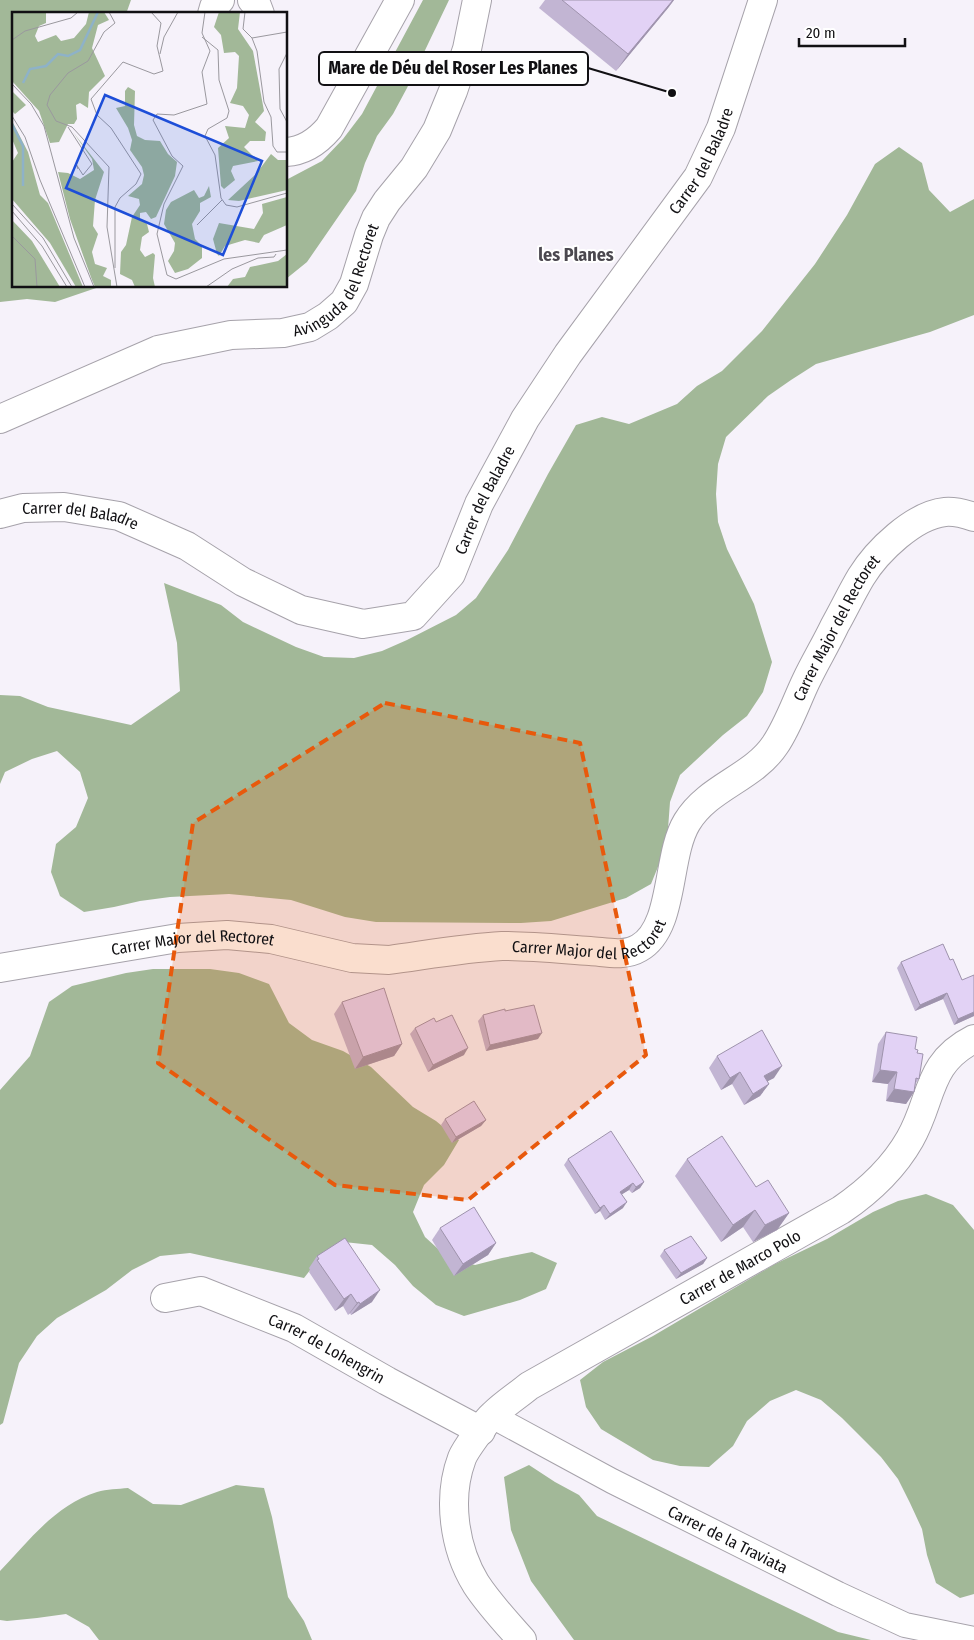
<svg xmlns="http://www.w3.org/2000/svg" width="974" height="1640" font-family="'Fira Sans Condensed',sans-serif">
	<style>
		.forest { fill: #a2b898 }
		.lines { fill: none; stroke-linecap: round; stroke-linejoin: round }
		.pedestrian-casing { stroke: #a6a2aa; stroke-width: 26 }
		.minor-casing { stroke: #a6a2aa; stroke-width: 30 }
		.tertiary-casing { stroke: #a6a2aa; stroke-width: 30 }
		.pedestrian { stroke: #fff; stroke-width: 24 }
		.minor { stroke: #fff; stroke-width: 28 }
		.tertiary { stroke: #fff; stroke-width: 28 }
		.wall { fill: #c2b5d3 }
		.shaded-wall { fill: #9e93ac }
		.building { fill: #e2d2f5; stroke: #9e93ac }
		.marked { fill: #e8590c; fill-opacity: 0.2; stroke: #e8590c; stroke-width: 4; stroke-dasharray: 10 6; stroke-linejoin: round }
		.labels { text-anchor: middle; stroke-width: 4; stroke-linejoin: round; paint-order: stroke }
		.street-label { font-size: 16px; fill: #111013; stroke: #fff }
		.neighbourhood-label { font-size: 18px; font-weight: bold; fill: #4b484f; stroke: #fff }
		.inset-river { fill: none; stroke: #8eb2c8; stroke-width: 2.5 }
		.inset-road { fill: none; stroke: #9a989e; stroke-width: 1 }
		.view { fill: #1d4ed8; fill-opacity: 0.15; stroke: #1d4ed8; stroke-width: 2.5 }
		.inset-edge { fill: none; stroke: #111013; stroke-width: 2.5 }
		.leader { fill: none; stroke: #111013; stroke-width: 2 }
		.callout-dot { fill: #111013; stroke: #fff; stroke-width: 2 }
		.callout { fill: #fff; stroke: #111013; stroke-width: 2 }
		.callout-label { font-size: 18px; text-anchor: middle; font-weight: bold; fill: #111013 }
	</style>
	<rect width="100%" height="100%" fill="#f6f2fa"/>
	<g class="forest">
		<polygon points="0,0 131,0 126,14 14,14 14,286 102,286 55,302 27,299 0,302"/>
		<polygon points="423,0 449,0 407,88 393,114 377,136 365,163 356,191 307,262 286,279 286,180 322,161 343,139 362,114"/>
		<polygon points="899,147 922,163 929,190 950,212 974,199 974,315 930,332 816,364 791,380 768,396 726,437 718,464 716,494 718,522 727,549 754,604 772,662 763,692 747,716 723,735 680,775 670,802 668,829 662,857 651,884 626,898 551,921 521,923 376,922 345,917 291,900 229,894 170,897 140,901 114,907 84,912 60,896 51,872 56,844 76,827 88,798 80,772 57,751 32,759 5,772 0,784 0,695 20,696 48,707 131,725 180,691 177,643 164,583 221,605 243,622 296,647 324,657 354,658 382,651 407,640 456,615 476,598 508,550 548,474 576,425 602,417 629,424 677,404 697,386 722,371 762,331 815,264 847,215 875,164"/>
		<polygon points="153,969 210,969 239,973 269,984 289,1023 312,1040 343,1051 371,1067 413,1107 436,1121 459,1140 444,1165 424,1185 413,1212 425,1237 447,1257 475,1265 502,1258 532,1252 557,1263 546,1289 520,1300 464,1316 436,1305 413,1286 395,1265 372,1245 344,1242 321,1256 304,1278 190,1253 160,1256 132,1270 106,1290 57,1318 37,1336 19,1363 3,1423 0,1425 0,1090 30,1056 49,1002 72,986 126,973"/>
		<polygon points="926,1194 953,1205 974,1230 974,1594 960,1598 936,1583 927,1555 922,1529 910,1503 898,1479 881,1457 842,1418 821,1400 796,1390 770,1401 747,1421 733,1446 709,1467 680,1466 653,1460 601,1429 586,1407 580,1380 603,1362 653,1336 775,1264 827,1239 873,1212 898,1201"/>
		<polygon points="529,1465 555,1482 579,1495 597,1516 838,1632 871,1640 574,1640 531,1581 511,1530 504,1477"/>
		<path d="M 236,1485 L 264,1488 L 272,1517 L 288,1597 L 304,1621 L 312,1640 L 99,1640 L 89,1627 L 66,1614 L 37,1618 L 7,1621 L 0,1620 L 0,1571 C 29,1541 55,1505 97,1492 C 107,1489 118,1489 128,1488 L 153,1504 L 181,1505 Z"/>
	</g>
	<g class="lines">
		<defs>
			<g id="pedestrian">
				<path id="s1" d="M 492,1416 L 612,1481 L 838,1594 L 905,1625 L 974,1639"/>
			</g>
			<g id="minor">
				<polyline points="252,0 257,6 260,14"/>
				<polyline points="212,14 214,7 220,0"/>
				<path d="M 286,152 C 305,151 318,141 329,128 L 400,0"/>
				<path id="s2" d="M 0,419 L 158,350 L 231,335 L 283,333 L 310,327 L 328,316 L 344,302 L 354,284 L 369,235 L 376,218 L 387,201 L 414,168 L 437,130 L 453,91 L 467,49 L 477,0"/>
				<path id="s3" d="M 0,514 L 23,508 L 64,507 L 119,516 L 187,546 L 243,582 L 301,610 L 363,624 L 413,616 L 451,574 L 479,504 L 525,419 L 568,354 L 698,177 L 721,128 L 763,0"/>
				<path id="s4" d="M 165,1298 L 201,1291 L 294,1328 L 387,1381 L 481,1431"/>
				<path id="s5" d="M 522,1640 C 506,1622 489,1604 476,1584 C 454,1548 447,1498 462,1458 C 465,1450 486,1421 493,1415 C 504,1404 517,1396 529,1386 L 841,1210 C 869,1191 893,1169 910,1139 C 933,1099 926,1063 974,1039"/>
			</g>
			<g id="tertiary">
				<path id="s6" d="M 0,968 L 178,938 L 227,935 L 271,939 L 352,958 L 389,960 C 426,955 464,948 502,946 C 531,946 561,949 590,951 C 606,952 624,957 639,948 C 675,928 666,856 687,822 C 708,787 753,778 775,745 C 788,726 796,702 806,681 C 815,662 826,644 835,625 C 844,609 852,592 861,577 C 877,551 914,515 945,512 C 955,511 965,514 974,517"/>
			</g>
		</defs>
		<use href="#pedestrian" class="pedestrian-casing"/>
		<use href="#minor" class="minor-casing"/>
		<use href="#tertiary" class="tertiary-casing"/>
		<use href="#pedestrian" class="pedestrian"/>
		<use href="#minor" class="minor"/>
		<use href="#tertiary" class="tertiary"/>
	</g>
	<g class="wall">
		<polygon points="545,0 674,0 668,8 616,71 539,8"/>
		<polygon points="950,960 974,1016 954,1025 943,999 915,1011 897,968 901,962"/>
		<polygon points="342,1002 402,1044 394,1056 355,1069 334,1014"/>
		<polygon points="505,1011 538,1039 486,1051 478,1021 483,1015"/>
		<polygon points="436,1022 464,1055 428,1072 410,1034 415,1028"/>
		<polygon points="886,1032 915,1049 917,1053 919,1079 916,1083 914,1092 906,1104 886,1101 888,1084 872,1082 878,1044"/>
		<polygon points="717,1056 774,1078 767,1081 769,1084 760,1096 744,1105 732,1084 721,1090 709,1068"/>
		<polygon points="445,1119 486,1120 481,1126 452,1143 441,1125"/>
		<polygon points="568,1159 644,1182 640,1188 632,1193 629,1190 622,1194 623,1208 605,1220 600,1211 595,1214 564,1165"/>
		<polygon points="687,1159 756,1187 789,1213 777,1230 753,1242 743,1227 721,1242 675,1176"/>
		<polygon points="440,1228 496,1243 488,1255 454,1276 432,1240"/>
		<polygon points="664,1250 707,1258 703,1264 676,1279 660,1256"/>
		<polygon points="317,1256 372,1302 351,1315 350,1313 348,1315 343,1306 335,1311 309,1272 310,1270 309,1268"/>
	</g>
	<g class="shaded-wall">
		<polygon points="673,0 674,0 668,8 616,71 628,54"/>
		<polygon points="947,993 943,999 915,1011 920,1005"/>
		<polygon points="974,1012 974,1016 954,1025 958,1019"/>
		<polygon points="542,1033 538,1039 486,1051 490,1045"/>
		<polygon points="402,1044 394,1056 355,1069 363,1057"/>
		<polygon points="468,1048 464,1055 428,1072 433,1065"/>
		<polygon points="782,1066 774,1078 755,1088 764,1076"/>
		<polygon points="880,1070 897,1072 888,1084 872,1082"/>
		<polygon points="740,1072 732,1084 721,1090 730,1078"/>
		<polygon points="769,1084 760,1096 744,1105 753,1094"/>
		<polygon points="894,1089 914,1092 906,1104 886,1101"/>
		<polygon points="486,1120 481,1126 452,1143 456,1137"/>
		<polygon points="644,1182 640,1188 632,1193 636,1187"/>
		<polygon points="633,1183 629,1190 616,1198 620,1192"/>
		<polygon points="627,1202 623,1208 605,1220 610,1214"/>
		<polygon points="604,1205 600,1211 595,1214 600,1208"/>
		<polygon points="755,1210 743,1227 721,1242 733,1225"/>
		<polygon points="789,1213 777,1230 753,1242 765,1225"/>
		<polygon points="496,1243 488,1255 454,1276 463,1264"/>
		<polygon points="707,1258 703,1264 676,1279 681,1273"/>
		<polygon points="380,1290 372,1302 351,1315 360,1304"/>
		<polygon points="351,1294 343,1306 335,1311 344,1299"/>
		<polygon points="359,1302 350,1313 348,1315 357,1303"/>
	</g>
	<g class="building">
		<polygon points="562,0 673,0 628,54"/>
		<polygon points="943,944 950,960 953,959 962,980 974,975 974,1012 958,1019 947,993 920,1005 901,962"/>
		<polygon points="384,988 402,1044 363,1057 342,1002"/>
		<polygon points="534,1005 542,1033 490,1045 483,1015 505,1009 505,1011"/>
		<polygon points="452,1015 468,1048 433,1065 415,1028 434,1018 436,1022"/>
		<polygon points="762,1030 782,1066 764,1076 769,1084 753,1094 740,1072 730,1078 717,1056"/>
		<polygon points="886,1032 917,1037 915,1049 918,1050 917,1053 923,1054 919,1079 916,1078 914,1092 894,1089 897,1072 880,1070"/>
		<polygon points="474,1101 486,1120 456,1137 445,1119"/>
		<polygon points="611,1131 644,1182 636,1187 633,1183 620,1192 627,1202 610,1214 604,1205 600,1208 568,1159"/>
		<polygon points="722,1136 756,1187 768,1180 789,1213 765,1225 755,1210 733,1225 687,1159"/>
		<polygon points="474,1207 496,1243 463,1264 440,1228"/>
		<polygon points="691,1236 707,1258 681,1273 664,1250"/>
		<polygon points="345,1238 380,1290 360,1304 359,1302 357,1303 351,1294 344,1299 317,1260 319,1259 317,1256"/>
	</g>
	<path class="marked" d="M 385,703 L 580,743 L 646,1055 L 468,1200 L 335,1185 L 158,1063 L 193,823 Z"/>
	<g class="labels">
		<g class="street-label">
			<text dy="6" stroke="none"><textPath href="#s3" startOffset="982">Carrer del Baladre</textPath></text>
			<text dy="6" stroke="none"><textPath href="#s2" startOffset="381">Avinguda del Rectoret</textPath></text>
			<text dy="6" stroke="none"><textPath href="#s3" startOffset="578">Carrer del Baladre</textPath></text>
			<text dy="6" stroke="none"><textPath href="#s3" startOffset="82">Carrer del Baladre</textPath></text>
			<text dy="6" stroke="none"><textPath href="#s6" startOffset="1034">Carrer Major del Rectoret</textPath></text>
			<text dy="6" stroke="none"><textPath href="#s6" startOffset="600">Carrer Major del Rectoret</textPath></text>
			<text dy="6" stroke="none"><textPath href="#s6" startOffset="195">Carrer Major del Rectoret</textPath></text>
			<text dy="6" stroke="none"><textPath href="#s5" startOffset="545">Carrer de Marco Polo</textPath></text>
			<text dy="6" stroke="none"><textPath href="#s4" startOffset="175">Carrer de Lohengrin</textPath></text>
			<text dy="6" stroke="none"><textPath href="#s1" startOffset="266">Carrer de la Traviata</textPath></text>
		</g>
		<g class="neighbourhood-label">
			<text x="576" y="261">les Planes</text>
		</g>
	</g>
	<g transform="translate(12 12)">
		<rect width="275" height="275" fill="#f6f2fa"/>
		<path d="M 0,0 L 34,0 L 34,11 L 27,14 L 23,24 L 26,30 L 44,23 L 49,29 L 62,26 L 74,12 L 77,0 L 92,0 L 97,8 L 86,13 L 80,36 L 93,64 L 77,80 L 76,96 L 68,91 L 64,93 L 65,107 L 62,112 L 56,112 L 47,130 L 38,131 L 27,99 L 0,69 ZM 207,0 L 228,0 L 226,17 L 241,39 L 252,99 L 243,110 L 254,120 L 253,129 L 238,129 L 232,135 L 246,149 L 221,154 L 219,159 L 223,168 L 212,177 L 209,174 L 206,136 L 217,126 L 213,114 L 233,116 L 237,103 L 231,94 L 218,91 L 225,76 L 227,44 L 223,40 L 212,41 L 209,23 L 202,15 ZM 116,75 L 123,79 L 122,113 L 125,124 L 133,128 L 148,129 L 156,142 L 165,150 L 163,164 L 144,205 L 139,207 L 134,200 L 128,201 L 128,207 L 135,212 L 137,220 L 130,225 L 128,238 L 133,245 L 141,241 L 143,243 L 141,266 L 143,275 L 123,275 L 120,268 L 108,262 L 109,240 L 114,233 L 120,205 L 128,193 L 127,187 L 116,184 L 130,172 L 132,163 L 130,155 L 118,138 L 120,128 L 116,116 L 104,96 L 113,94 L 113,79 ZM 0,79 L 14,93 L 3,102 L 0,99 ZM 0,109 L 16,140 L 28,183 L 36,191 L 71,275 L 64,275 L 38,231 L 0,187 L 0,150 L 6,141 L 0,127 ZM 61,120 L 92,160 L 83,188 L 81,214 L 86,222 L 80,240 L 83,252 L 95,256 L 91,264 L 99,268 L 99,275 L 83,275 L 80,268 L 58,207 L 46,160 L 56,161 L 68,167 L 82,158 L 80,147 ZM 259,142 L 266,148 L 275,148 L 275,178 L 227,189 L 216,188 L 244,162 ZM 197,174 L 199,185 L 188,191 L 188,199 L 180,212 L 183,227 L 190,234 L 190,246 L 176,257 L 163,261 L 156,249 L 162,239 L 163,231 L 152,212 L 154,198 L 159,190 L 182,178 L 187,186 L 192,184 ZM 275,185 L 275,213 L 252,223 L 247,231 L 233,228 L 213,234 L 207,244 L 205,242 L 201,227 L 207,211 L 242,217 L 251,201 L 250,192 ZM 0,208 L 20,229 L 48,275 L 0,275 ZM 275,242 L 275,275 L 215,275 L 221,267 L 233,265 L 238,255 L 266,249 Z" fill="#a2b898"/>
		<path class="inset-river" d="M 11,71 L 18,57 L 34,54 L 46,42 L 56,44 L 68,38 L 86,0M 0,112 L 11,134 L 11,174"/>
		<path class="inset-road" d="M 97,0 L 103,11 L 92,20 L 76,49 L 56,61 L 38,83 L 35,93 L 44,109 L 60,115 L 97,155 L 95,215 L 105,275M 193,0 L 190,21 L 198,39 L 190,60 L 195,92 L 162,103 L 145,102 L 141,108 L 160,144 L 171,154 L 152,192 L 145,222 L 155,263 L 164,267 L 212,247 L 275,238M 233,0 L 231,17 L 240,26 L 245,39 L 252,90 L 259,105 L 261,134 L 265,140 L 275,140M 190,25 L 206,38 L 207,68 L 217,99 L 215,106 L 196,117 L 193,124 L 203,143 L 209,186 L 214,193 L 225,195 L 275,181M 240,26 L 275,20M 0,28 L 13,19 L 59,6 L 66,0M 275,41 L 267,57 L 268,97 L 275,110M 148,42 L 152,25 L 166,0M 0,72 L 19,92 L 32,114 L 62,226 L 82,275M 0,104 L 13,125 L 28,168 L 73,275M 56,115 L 80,152 L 71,163 L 64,152 L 66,157M 0,192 L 31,226 L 60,275M 0,199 L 30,234 L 55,275M 185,213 L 210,188M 0,224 L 23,247 L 25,275M 103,256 L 103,195 L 108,186 L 124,172 L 129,162 L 99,116 L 85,103 L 79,87 L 111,50 L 142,62 L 151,59 L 145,34 L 149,11 L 139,0M 194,275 L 220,257 L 246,246 L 262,245 L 264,242"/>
		<path class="view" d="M 93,83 L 250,149 L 211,243 L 54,176 Z"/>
		<rect width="275" height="275" class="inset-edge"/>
	</g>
	<path class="leader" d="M672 93L588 68"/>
	<circle class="callout-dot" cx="672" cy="93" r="5"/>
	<rect class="callout" x="319" y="52" width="269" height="33" rx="5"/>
	<g class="callout-label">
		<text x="453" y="74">Mare de Déu del Roser Les Planes</text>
	</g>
	<path d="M799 38v8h106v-8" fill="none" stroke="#111013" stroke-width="2.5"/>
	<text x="806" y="38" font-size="15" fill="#111013" stroke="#ffffff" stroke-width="4" paint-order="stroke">20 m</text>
</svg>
